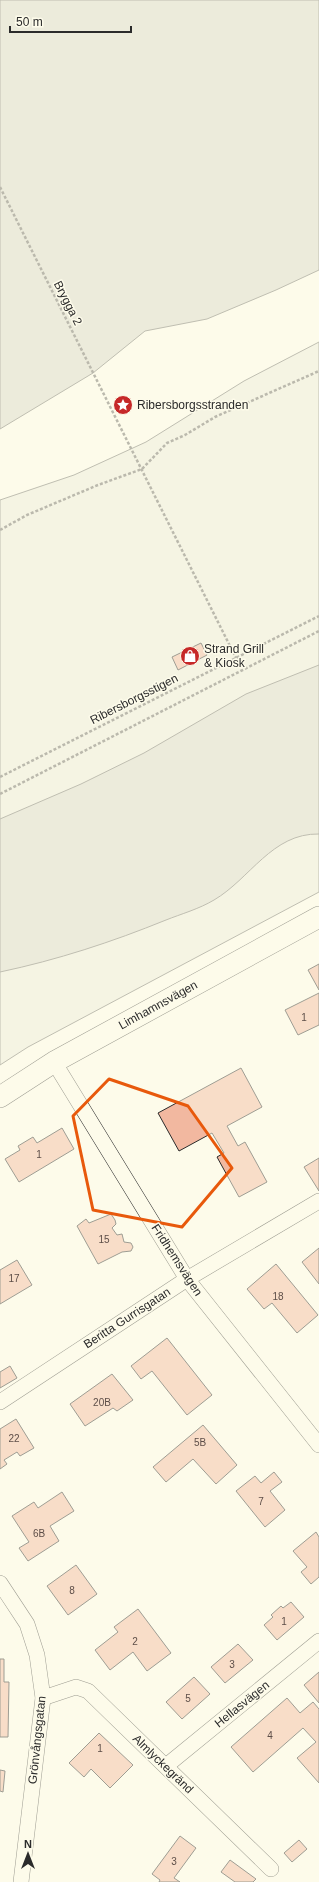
<svg xmlns="http://www.w3.org/2000/svg" width="319" height="1882" font-family="Helvetica,sans-serif">
	<style>
		.green { fill: #ecebdb; stroke: #74746e }
		.water { fill: #d8d7c9; stroke: #74746e }
		.building { fill: #f2b8a0; stroke: #2b2b2b }
		.lines { fill: none; stroke-linecap: round; stroke-linejoin: round }
		.minor-casing { stroke: #2b2b2b; stroke-width: 16 }
		.secondary-casing { stroke: #2b2b2b; stroke-width: 22 }
		.path { stroke: #6a6964; stroke-width: 2.5; stroke-dasharray: 3 2; stroke-linecap: butt }
		.minor { stroke: #fdfbea; stroke-width: 15 }
		.secondary { stroke: #fdfbea; stroke-width: 21 }
		.marked { fill: none; stroke: #e8590c; stroke-width: 3; stroke-linejoin: round }
		.labels { text-anchor: middle; stroke-width: 3; stroke-linejoin: round; paint-order: stroke }
		.number-label { font-size: 10px; fill: #5d4e48 }
		.street-label { font-size: 12px; fill: #2b2b2b; stroke: #fdfbea }
		.poi-label { font-size: 12px; fill: #2b2b2b; stroke: #fdfbea; text-anchor: start }
	</style>
	<rect width="100%" height="100%" fill="#fdfbea"/>
	<polygon class="green" points="319,342 319,892 28,1047 0,1065 0,500 74,475 146,442 244,381"/>
	<g class="water">
		<polygon points="0,0 319,0 319,270 276,290 207,319 145,331 93,373 0,429"/>
		<path d="M 319,665 L 319,834 C 272,833 250,879 214,900 C 199,909 181,914 166,920 C 112,942 57,960 0,972 L 0,819 L 81,784 L 144,753 L 246,694 Z"/>
	</g>
	<g class="building">
		<polygon points="201,643 207,655 178,670 172,657"/>
		<polygon points="319,964 319,990 308,970"/>
		<polygon points="319,993 319,1025 298,1035 285,1010"/>
		<polygon points="241,1068 262,1107 227,1126 238,1146 245,1142 267,1182 239,1197 217,1157 224,1153 212,1133 179,1151 158,1113"/>
		<polygon points="62,1128 74,1149 19,1182 5,1159 20,1150 18,1146 33,1137 37,1143"/>
		<polygon points="319,1158 319,1191 304,1167"/>
		<polygon points="111,1214 115,1220 116,1224 112,1228 117,1235 122,1234 124,1242 131,1243 133,1247 131,1251 122,1252 98,1264 77,1226 86,1219 89,1223"/>
		<polygon points="319,1248 319,1284 302,1262"/>
		<polygon points="17,1260 32,1285 0,1304 0,1270"/>
		<polygon points="276,1264 318,1315 297,1333 272,1303 264,1309 247,1289"/>
		<polygon points="167,1338 212,1395 187,1415 152,1371 141,1379 131,1366"/>
		<polygon points="10,1366 17,1378 0,1388 0,1372"/>
		<polygon points="112,1374 133,1400 117,1411 113,1408 85,1426 70,1404"/>
		<polygon points="16,1419 34,1448 20,1456 17,1452 4,1460 7,1464 0,1469 0,1429"/>
		<polygon points="203,1425 237,1465 216,1484 193,1459 166,1482 153,1467"/>
		<polygon points="274,1472 282,1482 270,1491 285,1510 265,1527 236,1491 255,1476 261,1483"/>
		<polygon points="62,1492 74,1511 50,1526 59,1541 28,1561 19,1548 29,1542 12,1516 34,1502 38,1508"/>
		<polygon points="316,1532 319,1537 319,1577 311,1584 301,1572 307,1567 293,1551"/>
		<polygon points="76,1565 97,1594 68,1615 47,1586"/>
		<polygon points="291,1602 304,1617 277,1640 264,1625 273,1617 271,1615 281,1606 283,1608"/>
		<polygon points="138,1609 171,1653 147,1671 133,1652 110,1670 95,1650 118,1632 114,1627"/>
		<polygon points="238,1644 253,1660 225,1683 211,1667"/>
		<polygon points="0,1659 4,1659 4,1682 9,1682 8,1737 0,1737"/>
		<polygon points="319,1672 319,1703 304,1685"/>
		<polygon points="194,1677 210,1694 182,1719 166,1702"/>
		<polygon points="287,1698 300,1713 313,1702 319,1709 319,1783 297,1758 316,1742 303,1728 253,1772 231,1747"/>
		<polygon points="99,1733 133,1765 110,1788 91,1769 84,1777 69,1763"/>
		<polygon points="0,1770 5,1771 3,1792 0,1791"/>
		<polygon points="180,1836 196,1848 174,1878 180,1882 159,1882 160,1880 152,1874"/>
		<polygon points="299,1840 307,1849 292,1862 284,1853"/>
		<polygon points="230,1860 256,1879 253,1882 235,1882 221,1872"/>
	</g>
	<g class="lines">
		<defs>
			<g id="minor">
				<polyline points="54,1062 187,1279 319,1445"/>
				<polyline points="0,1402 187,1279 319,1201"/>
				<polyline points="0,1583 27,1624 37,1655 43,1698 21,1882"/>
				<polyline points="43,1698 76,1687 88,1691 271,1869"/>
				<polyline points="166,1766 319,1641"/>
			</g>
			<polyline id="secondary" points="0,1097 54,1062 319,917"/>
		</defs>
		<use href="#minor" class="minor-casing"/>
		<use href="#secondary" class="secondary-casing"/>
		<g class="path">
			<polyline points="0,187 236,658"/>
			<polyline points="0,530 27,515 98,485 142,469 167,443 185,435 215,417 319,371"/>
			<polyline points="0,777 319,616"/>
			<polyline points="0,794 319,631"/>
		</g>
		<use href="#minor" class="minor"/>
		<use href="#secondary" class="secondary"/>
	</g>
	<path d="M0 0H319V1882H0ZM 109,1079 L 188,1106 L 232,1168 L 182,1227 L 93,1210 L 73,1116 Z" fill="#fdfbea" fill-opacity=".55" fill-rule="evenodd"/>
	<path class="marked" d="M 109,1079 L 188,1106 L 232,1168 L 182,1227 L 93,1210 L 73,1116 Z"/>
	<defs>
		<symbol id="sight-disc" viewBox="-11 -11 22 22"><circle r="9.5" fill="#c62828" stroke="#fdfbea"/><path d="M0-6L1.8-2.2L6-1.7L2.9 1.2L3.7 5.4L0 3.3L-3.7 5.4L-2.9 1.2L-6-1.7L-1.8-2.2Z" fill="#fff"/></symbol>
		<symbol id="shop-disc" viewBox="-11 -11 22 22"><circle r="9.5" fill="#c62828" stroke="#fdfbea"/><path d="M-5-2.5h2.3a2.7 3.5 0 0 1 5.4 0H5L5.5 6h-11ZM-1.5-2.5h3a1.5 2.3 0 0 0-3 0Z" fill="#fff"/></symbol>
	</defs>
	<g fill-rule="evenodd">
		<use href="#sight-disc" x="112" y="394" width="22" height="22"/>
		<use href="#shop-disc" x="179" y="645" width="22" height="22"/>
	</g>
	<g class="labels">
		<g class="number-label">
			<text x="304" y="1021">1</text>
			<text x="39" y="1158">1</text>
			<text x="104" y="1243">15</text>
			<text x="14" y="1282">17</text>
			<text x="278" y="1300">18</text>
			<text x="102" y="1406">20B</text>
			<text x="14" y="1442">22</text>
			<text x="200" y="1446">5B</text>
			<text x="261" y="1505">7</text>
			<text x="39" y="1537">6B</text>
			<text x="72" y="1594">8</text>
			<text x="284" y="1625">1</text>
			<text x="135" y="1645">2</text>
			<text x="232" y="1668">3</text>
			<text x="188" y="1702">5</text>
			<text x="270" y="1739">4</text>
			<text x="100" y="1752">1</text>
			<text x="174" y="1865">3</text>
		</g>
		<g class="street-label">
			<text transform="translate(68 303) rotate(63)" y="4">Brygga 2</text>
			<text transform="translate(134 699) rotate(-27)" y="4">Ribersborgsstigen</text>
			<text transform="translate(158 1005) rotate(-29)" y="4">Limhamnsvägen</text>
			<text transform="translate(177 1260) rotate(57)" y="4">Fridhemsvägen</text>
			<text transform="translate(127 1318) rotate(-33)" y="4">Beritta Gurrisgatan</text>
			<text transform="translate(242 1704) rotate(-39)" y="4">Hellasvägen</text>
			<text transform="translate(37 1740) rotate(-84)" y="4">Grönvångsgatan</text>
			<text transform="translate(163 1764) rotate(44)" y="4">Almlyckegränd</text>
		</g>
		<g class="poi-label">
			<text x="137" y="409">Ribersborgsstranden</text>
			<text x="204" y="653">Strand Grill<tspan x="204" dy="14">&amp; Kiosk</tspan></text>
		</g>
	</g>
	<g transform="translate(28 1854)" stroke="#fdfbea" stroke-width="3" paint-order="stroke">
	<path d="M0-3L7 15L0 10L-7 15Z" fill="#2b2b2b"/>
	<text y="-6" font-size="11" font-weight="bold" text-anchor="middle" fill="#2b2b2b">N</text>
	</g>
	<path d="M10 26v6h121v-6" fill="none" stroke="#2b2b2b" stroke-width="2"/>
	<text x="16" y="26" font-size="12" fill="#2b2b2b" stroke="#fdfbea" stroke-width="3" paint-order="stroke">50 m</text>
</svg>
